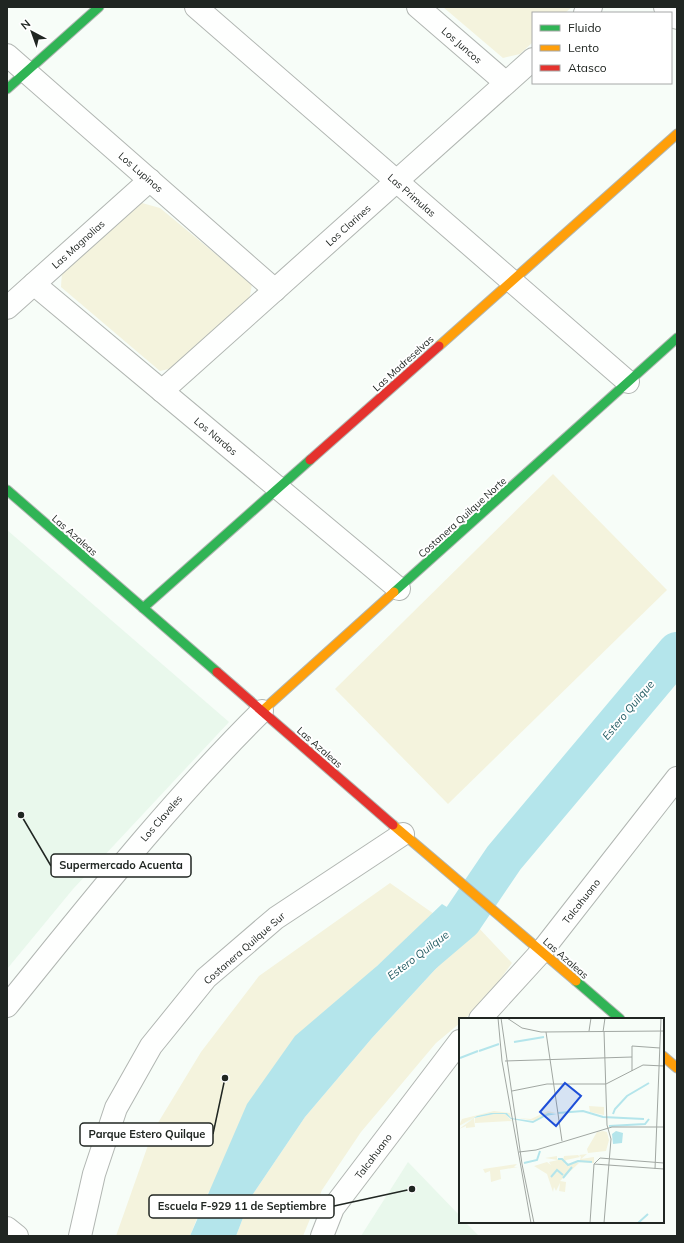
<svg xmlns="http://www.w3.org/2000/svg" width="684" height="1243" font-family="Mulish,sans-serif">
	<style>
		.built { fill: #e9f8ec }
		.green { fill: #f4f3dd }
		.water { fill: #b4e5eb }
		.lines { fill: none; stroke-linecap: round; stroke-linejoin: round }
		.river { stroke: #b4e5eb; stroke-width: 40 }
		.street-casing { stroke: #b1b6b2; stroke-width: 24 }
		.fast-casing { stroke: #b1b6b2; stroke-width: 11 }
		.slow-casing { stroke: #b1b6b2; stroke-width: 11 }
		.jam-casing { stroke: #b1b6b2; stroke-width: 11 }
		.street { stroke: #fefffe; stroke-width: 22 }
		.fast { stroke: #30b455; stroke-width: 9 }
		.slow { stroke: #ff9f0a; stroke-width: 9 }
		.jam { stroke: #e5322d; stroke-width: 9 }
		.labels { text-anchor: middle; stroke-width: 4; stroke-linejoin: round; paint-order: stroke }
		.street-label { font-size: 10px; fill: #202622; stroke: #fff }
		.water-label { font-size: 11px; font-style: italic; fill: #245d64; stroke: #fff }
		.inset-river { fill: none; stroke: #b4e5eb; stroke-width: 2 }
		.inset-road { fill: none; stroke: #a1a7a2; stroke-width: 1 }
		.view { fill: #1d4ed8; fill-opacity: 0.15; stroke: #1d4ed8; stroke-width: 2 }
		.inset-edge { fill: none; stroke: #202622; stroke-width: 2 }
		.leader { fill: none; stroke: #202622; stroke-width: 1.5 }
		.callout-dot { fill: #202622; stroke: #fff; stroke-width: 1.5 }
		.callout { fill: #fff; stroke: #202622; stroke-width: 1.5 }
		.callout-label { font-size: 11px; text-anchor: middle; font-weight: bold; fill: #202622 }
	</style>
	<rect width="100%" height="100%" fill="#f7fdf8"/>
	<g class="built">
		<polygon points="7,530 229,722 73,889 7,969"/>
		<polygon points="408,1162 460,1216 460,1222 465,1222 479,1236 361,1236"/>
	</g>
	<g class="green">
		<polygon points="443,7 572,7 565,13 533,13 533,42 520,54 503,58"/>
		<polygon points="142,203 160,208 252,284 249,301 177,367 160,371 61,287 62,272"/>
		<polygon points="553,474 667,590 448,804 335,689"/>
		<polygon points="390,883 434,914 377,966 206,1196 190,1236 116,1236 153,1131 201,1052 259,976"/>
		<polygon points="476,925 512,963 483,1003 464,1019 460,1019 460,1023 436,1043 361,1132 322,1190 303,1236 236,1236 251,1197 305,1117 372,1038"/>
	</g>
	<polygon class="water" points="442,904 476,925 372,1038 305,1117 251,1197 236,1236 190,1236 247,1104 295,1036 377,966"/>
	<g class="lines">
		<polyline class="river" points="422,954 462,920 504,858 677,652"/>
		<defs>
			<g id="street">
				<polyline points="196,7 628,382"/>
				<polyline points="418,7 506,83"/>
				<polyline points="665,7 677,18"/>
				<polyline points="585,13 591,7"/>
				<polyline points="7,55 275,290"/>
				<polyline points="34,284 399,589"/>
				<polyline points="7,308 150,180"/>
				<polyline points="162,391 533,59"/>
				<path d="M 7,1006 C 89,905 169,803 262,711"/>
				<polyline points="480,1019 541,952 677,778"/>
				<polyline points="7,1228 17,1236"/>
				<polyline points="80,1236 94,1174 116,1108 151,1046 206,978 276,918 403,834"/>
				<polyline points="322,1236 333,1208 460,1041"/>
			</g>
			<g id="fast">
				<polyline points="7,89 99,7"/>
				<polyline points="7,490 217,672"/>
				<polyline points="394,592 677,338"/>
				<polyline points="143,608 310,460"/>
				<polyline points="576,981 620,1019"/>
			</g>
			<g id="slow">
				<polyline points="439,346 677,134"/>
				<polyline points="262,711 394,592"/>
				<polyline points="393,825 576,981"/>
				<polyline points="663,1056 677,1068"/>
			</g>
			<g id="jam">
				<polyline points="310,460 439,346"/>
				<polyline points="217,672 393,825"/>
			</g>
		</defs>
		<use href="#street" class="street-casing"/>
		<use href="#fast" class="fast-casing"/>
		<use href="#slow" class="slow-casing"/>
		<use href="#jam" class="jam-casing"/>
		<use href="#street" class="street"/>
		<use href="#fast" class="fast"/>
		<use href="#slow" class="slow"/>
		<use href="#jam" class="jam"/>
	</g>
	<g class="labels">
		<g class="street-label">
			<text transform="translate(462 45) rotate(41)" y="4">Los Juncos</text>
			<text transform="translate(141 172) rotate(41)" y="4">Los Lupinos</text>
			<text transform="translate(412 195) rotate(41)" y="4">Las Primulas</text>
			<text transform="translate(348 225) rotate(-42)" y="4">Los Clarines</text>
			<text transform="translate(78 244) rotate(-42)" y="4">Las Magnolias</text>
			<text transform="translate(403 363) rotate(-42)" y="4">Las Madreselvas</text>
			<text transform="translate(216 436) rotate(40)" y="4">Los Nardos</text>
			<text transform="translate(462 517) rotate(-42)" y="4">Costanera Quilque Norte</text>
			<text transform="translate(75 535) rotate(41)" y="4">Las Azaleas</text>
			<text transform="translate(320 747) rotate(41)" y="4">Las Azaleas</text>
			<text transform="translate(161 818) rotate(-49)" y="4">Los Claveles</text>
			<text transform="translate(581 901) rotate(-52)" y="4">Talcahuano</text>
			<text transform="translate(244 948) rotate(-41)" y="4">Costanera Quilque Sur</text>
			<text transform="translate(566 958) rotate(41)" y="4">Las Azaleas</text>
			<text transform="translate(373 1156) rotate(-53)" y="4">Talcahuano</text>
		</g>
		<g class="water-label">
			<text transform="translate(628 710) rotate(-50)" y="4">Estero Quilque</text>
			<text transform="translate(418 955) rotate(-37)" y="4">Estero Quilque</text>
		</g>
	</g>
	<g transform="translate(459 1018)">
		<rect width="205" height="205" fill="#f7fdf8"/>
		<path d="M 130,88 L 145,89 L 145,97 L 131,94 ZM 35,93 L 51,95 L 52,100 L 48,95 L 32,95 L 18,98 L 0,108 L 3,101 ZM 89,93 L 97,95 L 89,95 L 77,103 L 59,100 L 72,101 ZM 35,96 L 46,96 L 53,103 L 16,105 L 16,100 ZM 15,100 L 16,109 L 7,110 L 7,108 L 0,111 ZM 144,113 L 148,114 L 150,122 L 147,133 L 129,135 L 128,131 L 138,114 ZM 119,137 L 121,139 L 107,142 L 105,145 L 110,149 L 106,144 L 110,147 L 121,142 L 122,139 L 120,137 L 128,136 L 122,141 L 135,139 L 135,145 L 117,144 L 120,145 L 101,163 L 107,164 L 106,174 L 100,173 L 101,165 L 97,173 L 95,169 L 94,174 L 88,156 L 75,148 L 88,144 L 92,147 L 90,144 L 99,142 L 86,140 L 98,138 L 98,141 L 104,142 L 105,138 ZM 58,146 L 55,149 L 59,149 L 41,152 L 42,161 L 32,164 L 31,153 L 26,155 L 24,151 Z" fill="#f4f3dd"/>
		<path d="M 32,95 L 48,95 L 52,100 L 74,103 L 89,95 L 98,96 L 87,98 L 74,105 L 52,101 L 46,96 L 35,96 L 15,100 L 0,109 L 18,98 ZM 157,113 L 164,115 L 163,125 L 154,126 L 153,116 Z" fill="#b4e5eb"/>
		<path class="inset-river" d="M 55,24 L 85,19M 20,33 L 40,26M 1,40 L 19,33M 99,95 L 124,93 L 144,99 L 185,101M 154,96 L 156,91 L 168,78 L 190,65M 150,108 L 186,106 L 190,101M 99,141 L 103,141 L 109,147 L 119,143 L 133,144M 65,145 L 78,142 L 81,133M 92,159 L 98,152 L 104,157M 104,160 L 113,149M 179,205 L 189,196"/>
		<path class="inset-road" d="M 39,0 L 43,43 L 72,205M 42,0 L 63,146 L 75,205M 48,0 L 63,10 L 82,14 L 205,13M 130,13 L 132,0M 145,13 L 148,107 L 152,121 L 145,205M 87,14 L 103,123M 144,14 L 146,0M 46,43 L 173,39M 173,53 L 173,28 L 201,30M 53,73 L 88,66 L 147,66 L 184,47 L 205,48M 60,134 L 77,132 L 153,109 L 205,109M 135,146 L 141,140 L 205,145M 135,146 L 205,151M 196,151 L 202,0M 131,205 L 135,146"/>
		<path class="view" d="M 106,65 L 122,78 L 97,108 L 81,94 Z"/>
		<rect width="205" height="205" class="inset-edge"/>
	</g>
	<path class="leader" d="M21 815L51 866M225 1078L213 1134M412 1189L334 1206"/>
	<g class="callout-dot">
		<circle cx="21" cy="815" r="4"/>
		<circle cx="225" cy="1078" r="4"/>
		<circle cx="412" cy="1189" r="4"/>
	</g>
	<g class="callout">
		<rect x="51" y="854" width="140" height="23" rx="4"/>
		<rect x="80" y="1123" width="133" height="23" rx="4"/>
		<rect x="149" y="1195" width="185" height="23" rx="4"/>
	</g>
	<g class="callout-label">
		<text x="121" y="869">Supermercado Acuenta</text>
		<text x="147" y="1138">Parque Estero Quilque</text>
		<text x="242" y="1210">Escuela F-929 11 de Septiembre</text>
	</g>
	<rect width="684" height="1243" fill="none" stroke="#202622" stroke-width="16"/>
	<rect x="532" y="12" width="140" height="72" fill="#ffffff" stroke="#a6a8a7"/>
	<rect x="540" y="25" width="20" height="6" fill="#30b455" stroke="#a6a8a7"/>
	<text x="568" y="32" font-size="12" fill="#202622">Fluido</text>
	<rect x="540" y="45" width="20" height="6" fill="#ff9f0a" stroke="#a6a8a7"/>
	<text x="568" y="52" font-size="12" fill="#202622">Lento</text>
	<rect x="540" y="65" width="20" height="6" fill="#e5322d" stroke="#a6a8a7"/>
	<text x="568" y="72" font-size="12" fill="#202622">Atasco</text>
	<g transform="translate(32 32) rotate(319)" stroke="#ffffff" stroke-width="3" paint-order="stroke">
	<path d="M0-3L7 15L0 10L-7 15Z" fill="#202622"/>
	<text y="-6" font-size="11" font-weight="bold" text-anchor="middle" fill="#202622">N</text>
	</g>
</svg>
